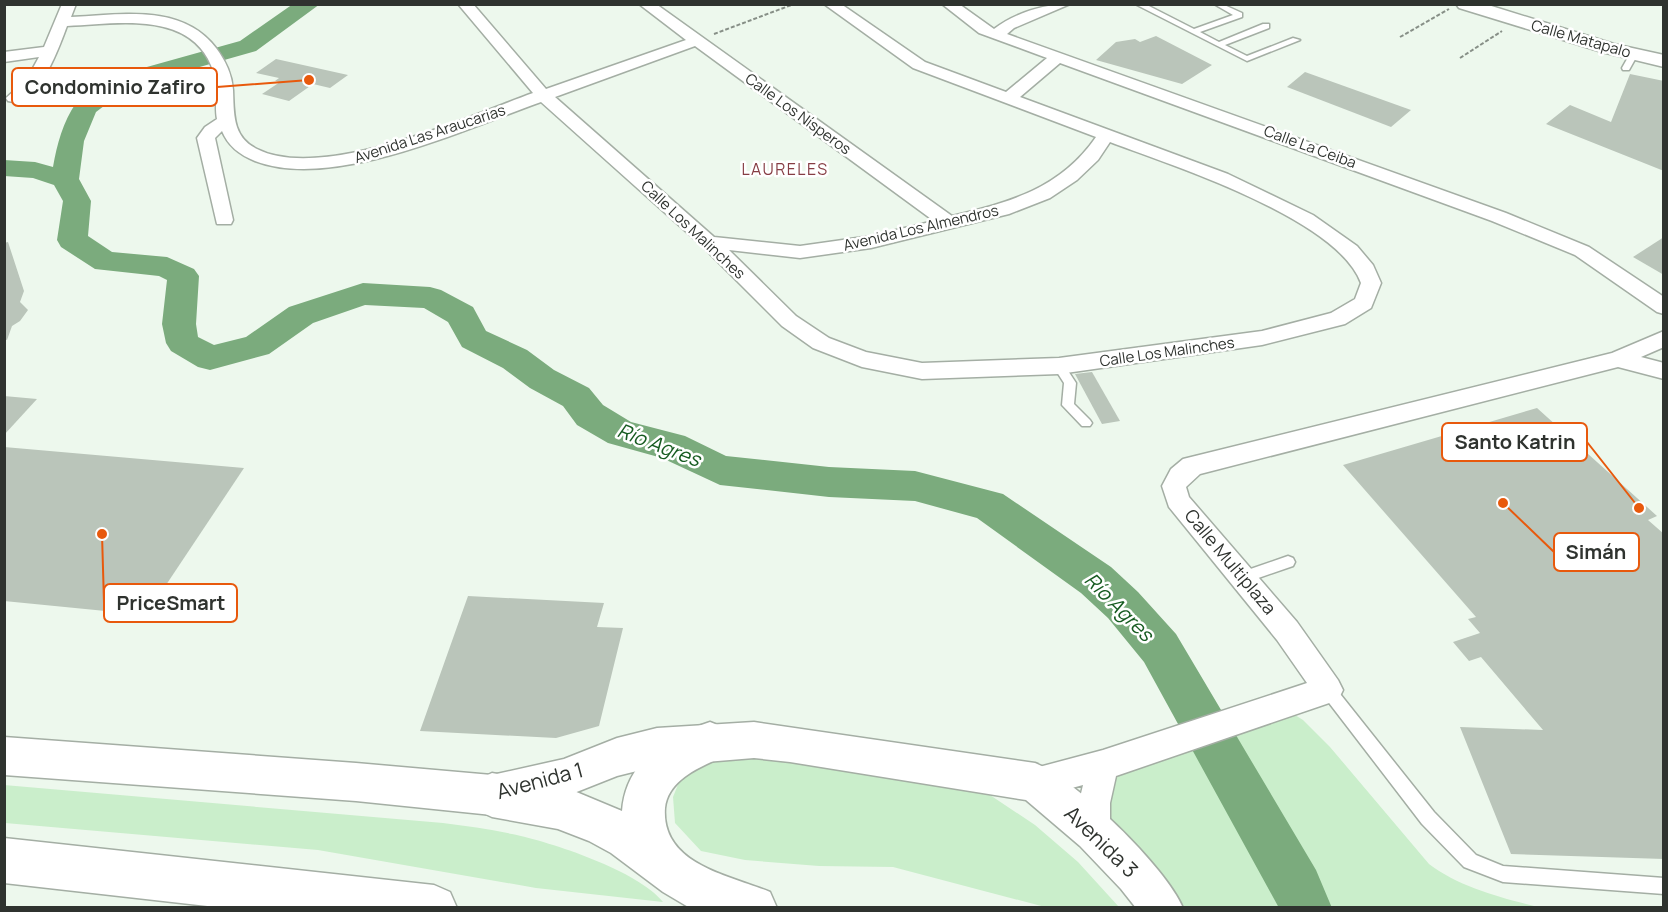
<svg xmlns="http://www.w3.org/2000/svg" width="1668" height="912" font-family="Manrope,sans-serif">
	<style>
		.green { fill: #caeecb }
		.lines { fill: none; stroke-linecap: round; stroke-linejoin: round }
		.river { fill: #7bab7d; fill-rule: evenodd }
		.building { fill: #bac5ba }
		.service-casing { stroke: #a4aea4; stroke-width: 3 }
		.minor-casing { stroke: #a4aea4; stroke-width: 3 }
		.tertiary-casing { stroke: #a4aea4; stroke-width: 3 }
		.trunk-casing { stroke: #a4aea4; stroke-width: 3 }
		.path { stroke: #878f87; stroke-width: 2; stroke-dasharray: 4 2; stroke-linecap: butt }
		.service { fill: #fff; fill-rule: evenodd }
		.minor { fill: #fff; fill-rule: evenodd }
		.tertiary { fill: #fff; fill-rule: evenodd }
		.trunk { fill: #fff; fill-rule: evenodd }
		.labels { text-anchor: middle; stroke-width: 5; stroke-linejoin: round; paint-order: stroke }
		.far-street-label { font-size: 15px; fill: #2f332f; stroke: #fff }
		.far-neighbourhood-label { font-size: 16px; letter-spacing: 1.5px; fill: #863d44; stroke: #fff }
		.street-label { font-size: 18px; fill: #2f332f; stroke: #fff }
		.water-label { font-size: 20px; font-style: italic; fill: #175c21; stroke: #fff }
		.near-street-label { font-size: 21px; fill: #2f332f; stroke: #fff }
		.leader { fill: none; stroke: #e8590c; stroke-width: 2 }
		.callout-dot { fill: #e8590c; stroke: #fff; stroke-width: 2 }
		.callout { fill: #fff; stroke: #e8590c; stroke-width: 2 }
		.callout-label { font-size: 20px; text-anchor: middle; font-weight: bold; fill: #2f332f }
	</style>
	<rect width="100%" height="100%" fill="#edf8ed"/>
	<g class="green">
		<path d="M 1287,710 L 1303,720 L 1330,747 L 1429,864 C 1459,887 1502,898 1538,907 L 1163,907 L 1110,842 L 1096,785 L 1113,772 Z"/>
		<polygon points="802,753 987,793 1035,825 1078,862 1119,907 1045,907 893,867 819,866 745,860 701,851 675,823 673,797 679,782 698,763"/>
		<path d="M 4,785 L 443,823 C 466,826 489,829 512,834 C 551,842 639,871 663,902 L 536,888 L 318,850 L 5,823 Z"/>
	</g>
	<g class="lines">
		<path class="river" d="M 293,4 L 320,4 L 256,51 L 129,87 L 96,112 L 84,141 L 79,179 L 91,201 L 88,236 L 112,252 L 167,257 L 194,269 L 199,276 L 196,324 L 198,337 L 214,345 L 246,337 L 289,307 L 363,283 L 430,287 L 441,290 L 473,307 L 486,331 L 527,350 L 554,370 L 589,388 L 603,405 L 631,422 L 685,436 L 726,456 L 829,467 L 915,471 L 1003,494 L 1111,567 L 1138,592 L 1176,634 L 1316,870 L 1332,908 L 1279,908 L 1144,662 L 1108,618 L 1081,593 L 977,518 L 915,501 L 829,497 L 720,485 L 662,458 L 608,443 L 577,425 L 563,406 L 530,388 L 503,368 L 462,347 L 448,322 L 424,308 L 365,305 L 313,323 L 269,354 L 210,370 L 198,367 L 171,351 L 166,343 L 162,324 L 167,280 L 159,276 L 95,269 L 61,247 L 57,240 L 63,201 L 54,185 L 33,178 L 4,176 L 4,160 L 35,162 L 53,167 C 57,144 63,122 76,103 L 111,77 L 240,41 Z"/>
	</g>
	<g class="building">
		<polygon points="1156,36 1212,65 1182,84 1096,60 1116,42 1135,39 1140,42"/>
		<polygon points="276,59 348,75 330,88 313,84 289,101 262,94 280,82 275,81 279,78 256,73"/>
		<polygon points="1305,72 1411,110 1391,127 1287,87"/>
		<polygon points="1630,74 1664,81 1664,171 1546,124 1570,105 1611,122"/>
		<polygon points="1664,237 1664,275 1633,257"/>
		<polygon points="8,242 24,291 20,302 28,310 20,321 12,326 7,340 4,339 4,243"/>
		<polygon points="1092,372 1120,421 1102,424 1075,374"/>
		<polygon points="4,396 37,399 4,435"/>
		<polygon points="1537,408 1657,516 1648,520 1664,534 1664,859 1511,854 1460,727 1543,730 1481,657 1469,661 1453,642 1480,633 1468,619 1476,617 1343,465"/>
		<polygon points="4,447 244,468 146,615 4,601"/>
		<polygon points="468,596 604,603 597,627 623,628 599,726 556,738 420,731"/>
	</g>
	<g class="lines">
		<defs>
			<g id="service">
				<polygon points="1135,4 1145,4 1194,29 1233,15 1214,4 1222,4 1242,13 1242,17 1200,32 1219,42 1263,24 1269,24 1269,28 1225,45 1247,56 1293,38 1300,40 1247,61"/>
				<polygon points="1631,52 1638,54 1629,70 1623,70 1622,68"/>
				<polygon points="1059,362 1063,363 1076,383 1074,404 1090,420 1092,423 1090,426 1082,426 1062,405 1064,383 1053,366"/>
				<polygon points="1288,556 1293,558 1295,562 1293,566 1241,584 1236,582 1234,578 1236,574"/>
				<polygon points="1328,683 1333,685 1434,812 1476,855 1503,866 1664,878 1664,894 1503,882 1464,867 1422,824 1323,695 1321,690 1323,685"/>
			</g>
			<g id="minor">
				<path d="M 62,4 L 76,4 L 71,17 C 120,15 182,3 216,48 C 225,60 232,74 233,90 C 234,113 232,137 257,149 C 322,182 467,117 533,93 L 458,4 L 473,4 L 546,89 L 686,40 L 639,4 L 656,4 L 952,216 C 1010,202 1060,189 1096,137 L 913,68 L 824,4 L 841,4 L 925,62 L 1006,92 L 1047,58 L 979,33 L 942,4 L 959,4 L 994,29 C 1015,13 1044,4 1070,4 L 1014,28 L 1007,34 L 1506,213 L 1589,247 L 1664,297 L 1664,314 L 1657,312 L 1575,255 L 1492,221 L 1060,63 L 1020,97 L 1228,174 L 1313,215 L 1357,246 L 1373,265 L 1381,283 L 1371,308 L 1345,324 L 1262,345 L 1059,374 L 922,379 L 862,367 L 813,348 L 782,326 L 702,246 L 541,102 C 465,129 333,191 255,161 C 240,155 228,146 222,131 L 215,138 L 233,220 L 231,224 L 217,224 L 197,138 L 205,127 L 217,119 C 214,104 219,88 214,73 C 194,9 118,24 67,26 C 59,47 38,109 8,101 L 6,98 L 27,79 L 39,57 L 4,62 L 4,52 L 44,47 ZM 695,46 L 934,221 L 871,236 L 800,246 L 714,237 L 555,97 ZM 1110,142 C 1173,166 1337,218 1361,283 L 1355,299 L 1331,313 L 1262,331 L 1059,358 L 922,363 L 866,352 L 829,338 L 796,316 L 729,250 L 800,258 L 871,248 L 1009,214 L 1050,198 L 1077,180 L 1098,160 Z"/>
				<path d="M 1664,331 L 1664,347 L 1641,357 L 1664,363 L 1664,379 L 1618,367 L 1200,474 L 1186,487 L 1189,497 L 1297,622 L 1338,680 L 1343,690 L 1338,700 L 1116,776 L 1110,803 L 1110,832 L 1105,843 L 1094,848 L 1083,843 C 1075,825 1078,805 1083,785 L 1035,798 L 1024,793 L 1019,782 L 1024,771 L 1103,750 L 1307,683 L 1277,640 L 1169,507 L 1162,486 L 1171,469 L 1183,459 L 1612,353 Z"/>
			</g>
			<g id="tertiary">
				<polygon points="1456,4 1485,4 1614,44 1664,55 1664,67 1602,52 1459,8"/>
				<path d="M 754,722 L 1035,763 C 1075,779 1166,867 1183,908 L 1136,908 L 1121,889 L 1080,846 L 1026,800 L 790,762 L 754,758 L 657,766 L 617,776 L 564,797 L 492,815 L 356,801 L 4,775 L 4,737 L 356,763 L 492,775 L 564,759 L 617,738 L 657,728 Z"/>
			</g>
			<g id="trunk">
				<path d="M 710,722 L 725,728 L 731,742 L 725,756 C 702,766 668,779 665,808 C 661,865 730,875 770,892 L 777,908 L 690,908 L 663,892 L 611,853 L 589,841 L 558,829 L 492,817 L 477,810 L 470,795 L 477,780 L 492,773 L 542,782 L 574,791 L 622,811 C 626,760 667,736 710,722 Z"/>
				<polygon points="4,838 434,885 450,892 457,908 225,908 4,883"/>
			</g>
		</defs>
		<use href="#service" class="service-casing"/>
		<use href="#minor" class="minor-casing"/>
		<use href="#tertiary" class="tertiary-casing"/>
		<use href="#trunk" class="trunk-casing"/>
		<g class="path">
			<polyline points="714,34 794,4"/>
			<polyline points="1400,37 1449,9"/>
			<polyline points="1460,58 1502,31"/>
		</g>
		<use href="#service" class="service"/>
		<use href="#minor" class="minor"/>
		<use href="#tertiary" class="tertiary"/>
		<use href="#trunk" class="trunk"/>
	</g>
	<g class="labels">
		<g class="far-street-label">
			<text transform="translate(1581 39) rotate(16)" y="5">Calle Matapalo</text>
			<text transform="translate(798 114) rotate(36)" y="5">Calle Los Nísperos</text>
			<text transform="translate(430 134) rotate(-18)" y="5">Avenida Las Araucarias</text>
			<text transform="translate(1310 147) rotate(20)" y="5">Calle La Ceiba</text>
			<text transform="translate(921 228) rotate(-13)" y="5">Avenida Los Almendros</text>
			<text transform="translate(693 230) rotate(43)" y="5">Calle Los Malinches</text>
			<text transform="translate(1167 352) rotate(-8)" y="5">Calle Los Malinches</text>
		</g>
		<g class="far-neighbourhood-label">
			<text x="785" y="175">LAURELES</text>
		</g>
		<g class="street-label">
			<text transform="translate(1230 562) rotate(50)" y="6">Calle Multiplaza</text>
		</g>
		<g class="water-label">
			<text transform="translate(659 445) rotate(21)" y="7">Río Agres</text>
			<text transform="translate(1119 607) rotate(45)" y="7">Río Agres</text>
		</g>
		<g class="near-street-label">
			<text transform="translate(540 781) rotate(-15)" y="7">Avenida 1</text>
			<text transform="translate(1101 842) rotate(44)" y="7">Avenida 3</text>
		</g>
	</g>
	<path class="leader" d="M309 80L217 87M1639 508L1587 442M1503 503L1554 552M102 534L104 603"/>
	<g class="callout-dot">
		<circle cx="309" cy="80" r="6"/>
		<circle cx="1639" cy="508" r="6"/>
		<circle cx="1503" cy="503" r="6"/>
		<circle cx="102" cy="534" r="6"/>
	</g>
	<g class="callout">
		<rect x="12" y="68" width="205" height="38" rx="6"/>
		<rect x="1442" y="423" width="145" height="38" rx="6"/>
		<rect x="1554" y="533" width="85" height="38" rx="6"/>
		<rect x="104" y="584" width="133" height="38" rx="6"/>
	</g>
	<g class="callout-label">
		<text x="115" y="94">Condominio Zafiro</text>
		<text x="1515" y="449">Santo Katrin</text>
		<text x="1596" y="559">Simán</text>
		<text x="171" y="610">PriceSmart</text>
	</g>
	<rect width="1668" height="912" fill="none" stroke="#2f332f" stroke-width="12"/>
</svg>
